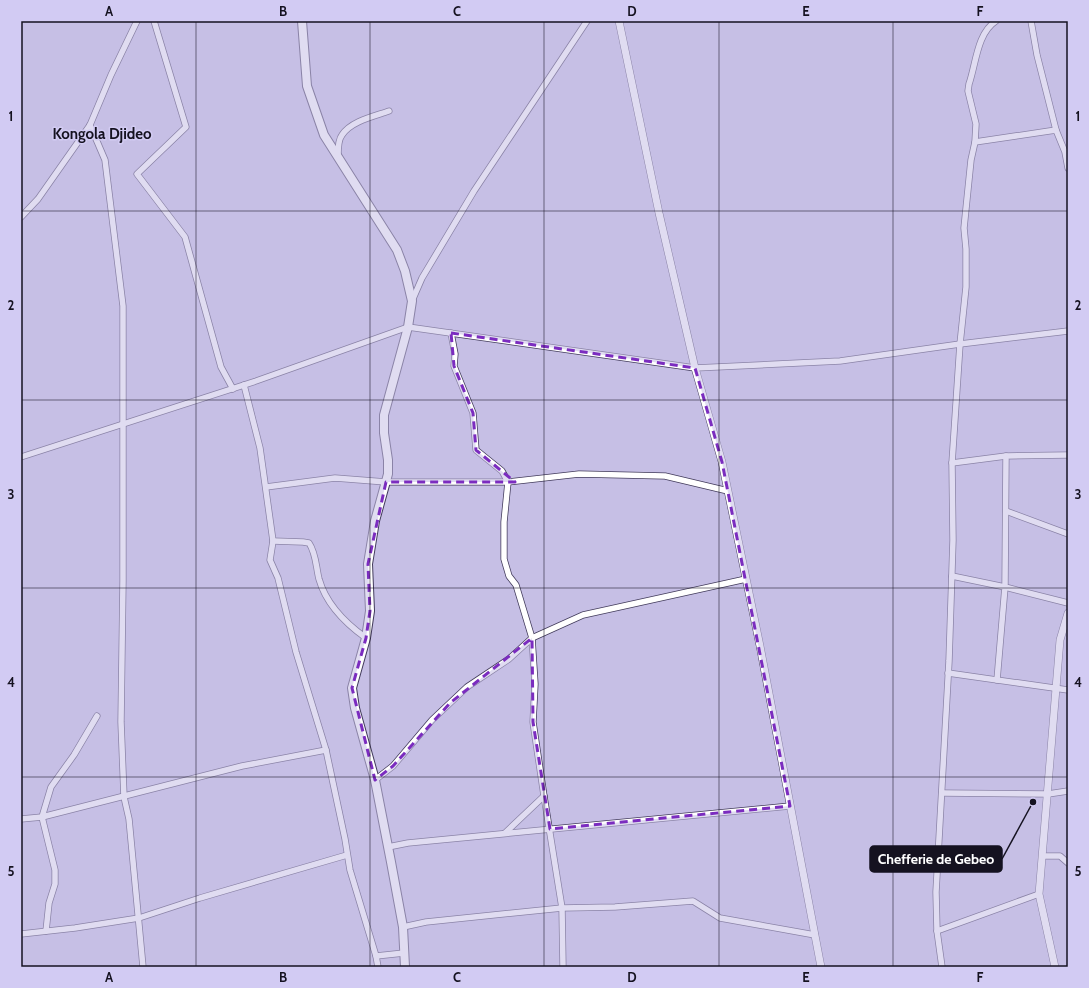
<svg xmlns="http://www.w3.org/2000/svg" width="1089" height="988" font-family="Cabin,sans-serif">
	<style>
		.lines { fill: none; stroke-linecap: round; stroke-linejoin: round }
		.minor-casing { stroke: #423b5b; stroke-width: 7 }
		.tertiary-casing { stroke: #423b5b; stroke-width: 8 }
		.secondary-casing { stroke: #423b5b; stroke-width: 10 }
		.minor { stroke: #fff; stroke-width: 5.5 }
		.tertiary { stroke: #fff; stroke-width: 7 }
		.secondary { stroke: #fff; stroke-width: 8 }
		.marked { fill: none; stroke: #7b2cbf; stroke-width: 3; stroke-dasharray: 8 5; stroke-linejoin: round }
		.grid { fill: none; stroke: #151220; stroke-width: 1; stroke-opacity: 0.55 }
		.labels { text-anchor: middle; stroke-width: 3; stroke-linejoin: round; paint-order: stroke }
		.quarter-label { font-size: 15px; font-weight: bold; fill: #151220; stroke: #d2cbf3 }
		.leader { fill: none; stroke: #151220; stroke-width: 1.5 }
		.callout-dot { fill: #151220; stroke: #d2cbf3; stroke-width: 1.5 }
		.callout { fill: #151220; stroke: #151220; stroke-width: 1.5 }
		.callout-label { font-size: 14px; text-anchor: middle; font-weight: bold; fill: #fff }
		.neatline { fill: none; stroke: #151220; stroke-width: 1.5 }
		.grid-label { font-size: 13px; text-anchor: middle; font-weight: bold; fill: #151220 }
	</style>
	<rect width="100%" height="100%" fill="#c6bfe5"/>
	<g class="lines">
		<defs>
			<g id="minor">
				<polyline points="154,21 186,127 137,174 185,237 221,367 233,389"/>
				<polyline points="1031,21 1037,55 1056,130"/>
				<polyline points="90,125 105,160 123,306 123,581 121,722 124,797 129,819 143,967"/>
				<path d="M 975,142 L 976,124 L 968,91 L 969,84 C 976,64 977,33 996,21"/>
				<path d="M 338,156 C 338,150 338,140 342,135 C 351,121 375,116 389,111"/>
				<polyline points="21,217 38,199 90,125 111,75 137,21"/>
				<polyline points="412,301 422,278 474,191 587,21"/>
				<polyline points="451,333 455,354 454,366 473,413 476,450 502,471 508,482 504,522 504,559 509,576 516,585 532,638 535,684 533,722 544,796 505,833"/>
				<polyline points="244,385 260,448 273,541 270,560 278,578 296,652 326,750 345,839 350,870 376,956"/>
				<polyline points="1068,455 1006,456 1005,587 1068,603"/>
				<polyline points="21,457 256,381 408,327 695,368 840,361 960,344 1068,331"/>
				<polyline points="952,463 1006,456"/>
				<polyline points="266,487 335,478 386,482 508,482 579,474 665,476 728,491"/>
				<polyline points="1006,511 1068,534"/>
				<path d="M 273,541 L 303,542 L 309,543 C 316,553 316,567 319,579 C 326,604 345,623 366,638"/>
				<polyline points="952,576 1005,587 997,680"/>
				<polyline points="948,673 1068,690"/>
				<polyline points="375,780 393,766 432,720 450,703 467,687 509,659 532,638 583,615 746,579"/>
				<polyline points="942,793 1048,794 1068,791"/>
				<polyline points="544,796 562,908 563,967"/>
				<polyline points="21,819 42,817 242,766 326,750"/>
				<polyline points="388,847 408,843 790,806"/>
				<polyline points="1043,856 1060,856 1068,863"/>
				<polyline points="403,927 426,922 562,908 615,907 693,901 720,918 815,935"/>
				<polyline points="46,931 49,903 55,884 55,870 42,817 51,787 74,755 97,716"/>
				<polyline points="937,931 1039,894"/>
				<polyline points="21,934 75,928 139,918 200,898 347,855"/>
				<polyline points="378,967 376,956 404,953"/>
				<polyline points="942,967 937,931 936,892 949,661 953,540 952,463 960,344 966,287 966,249 964,228 971,160 975,142 1056,130 1065,152 1068,168"/>
			</g>
			<g id="tertiary">
				<polyline points="619,21 659,213 695,368 722,462 760,646 821,967"/>
				<polyline points="1055,967 1039,894 1060,640 1068,613"/>
			</g>
			<polyline id="secondary" points="302,21 307,86 324,135 397,250 405,271 412,301 408,327 384,415 384,433 388,460 388,474 375,521 368,564 370,611 366,638 352,688 355,708 375,780 391,862 403,927 405,967"/>
		</defs>
		<use href="#minor" class="minor-casing"/>
		<use href="#tertiary" class="tertiary-casing"/>
		<use href="#secondary" class="secondary-casing"/>
		<use href="#minor" class="minor"/>
		<use href="#tertiary" class="tertiary"/>
		<use href="#secondary" class="secondary"/>
	</g>
	<path d="M0 0H1089V988H0ZM 451,333 L 695,368 L 722,462 L 790,806 L 550,829 L 533,722 L 532,638 L 450,703 L 393,766 L 375,780 L 352,688 L 366,638 L 370,611 L 368,564 L 386,482 L 515,482 L 476,450 L 473,413 L 454,366 Z" fill="#c6bfe5" fill-opacity=".55" fill-rule="evenodd"/>
	<path class="marked" d="M 451,333 L 695,368 L 722,462 L 790,806 L 550,829 L 533,722 L 532,638 L 450,703 L 393,766 L 375,780 L 352,688 L 366,638 L 370,611 L 368,564 L 386,482 L 515,482 L 476,450 L 473,413 L 454,366 Z"/>
	<path class="grid" d="M 196,21 L 196,967M 370,21 L 370,967M 544,21 L 544,967M 719,21 L 719,967M 893,21 L 893,967M 21,211 L 1068,211M 21,400 L 1068,400M 21,588 L 1068,588M 21,777 L 1068,777"/>
	<g class="labels">
		<g class="quarter-label">
			<text x="102" y="139">Kongola Djideo</text>
		</g>
	</g>
	<path class="leader" d="M1033 802L1002 859"/>
	<circle class="callout-dot" cx="1033" cy="802" r="4"/>
	<rect class="callout" x="870" y="846" width="132" height="26" rx="4"/>
	<g class="callout-label">
		<text x="936" y="864">Chefferie de Gebeo</text>
	</g>
	<rect width="1089" height="988" fill="none" stroke="#d2cbf3" stroke-width="44"/>
	<rect x="22" y="22" width="1045" height="944" class="neatline"/>
	<g class="grid-label">
		<text x="109" y="16">A</text>
		<text x="283" y="16">B</text>
		<text x="457" y="16">C</text>
		<text x="632" y="16">D</text>
		<text x="806" y="16">E</text>
		<text x="980" y="16">F</text>
		<text x="11" y="121">1</text>
		<text x="1078" y="121">1</text>
		<text x="11" y="310">2</text>
		<text x="1078" y="310">2</text>
		<text x="11" y="499">3</text>
		<text x="1078" y="499">3</text>
		<text x="11" y="687">4</text>
		<text x="1078" y="687">4</text>
		<text x="11" y="876">5</text>
		<text x="1078" y="876">5</text>
		<text x="109" y="982">A</text>
		<text x="283" y="982">B</text>
		<text x="457" y="982">C</text>
		<text x="632" y="982">D</text>
		<text x="806" y="982">E</text>
		<text x="980" y="982">F</text>
	</g>
</svg>
